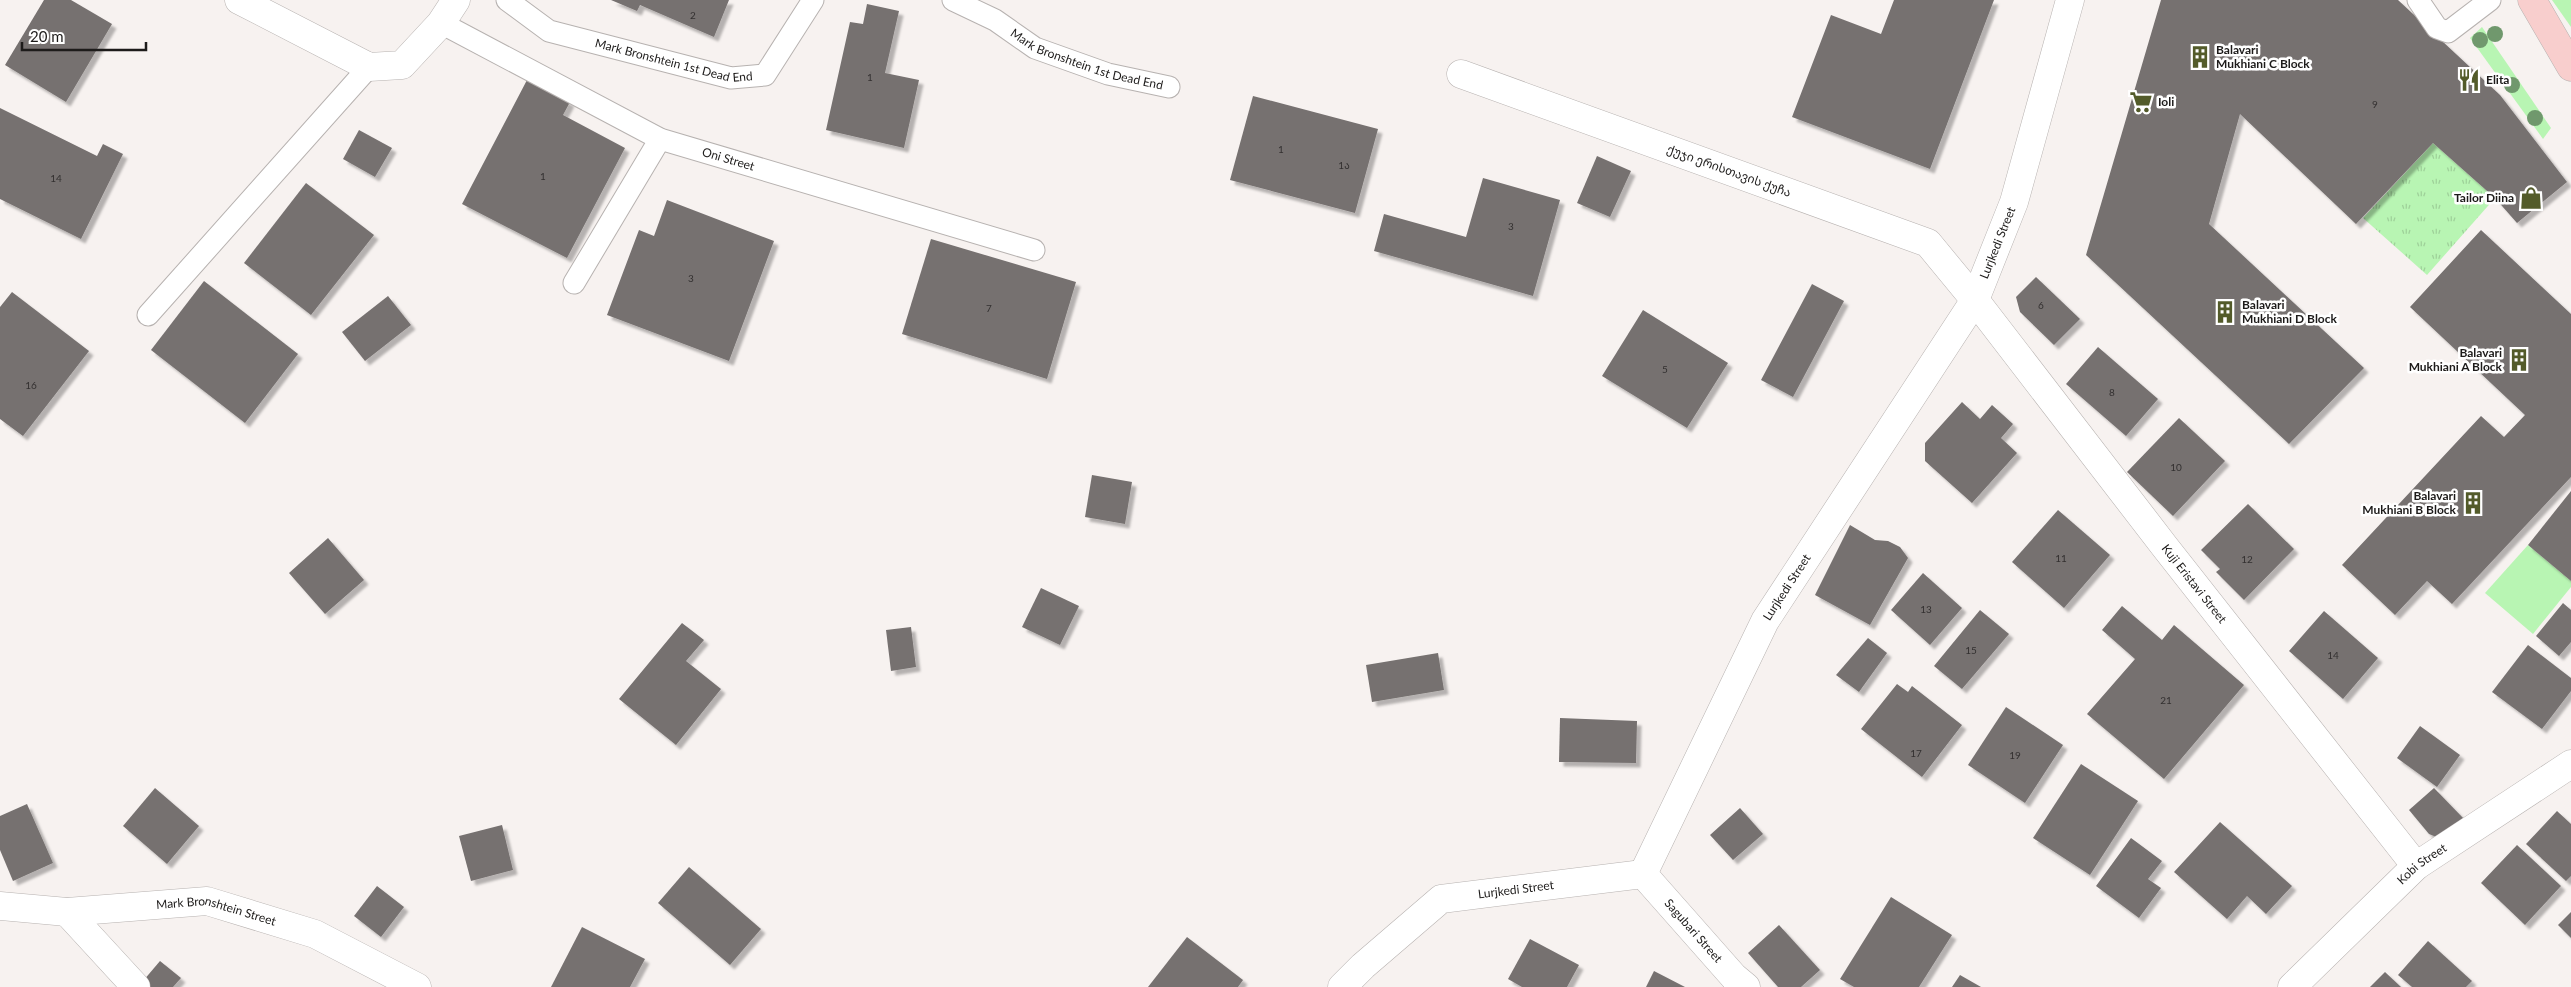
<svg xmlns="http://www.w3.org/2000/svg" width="2571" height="987" font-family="Lato,'Noto Sans Georgian',sans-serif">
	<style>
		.grass { fill: #b8f5b3 }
		.park { fill: url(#park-tufts) }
		.building { fill: #767170; filter: url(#shadow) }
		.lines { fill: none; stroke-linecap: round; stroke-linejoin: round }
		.service-casing { stroke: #b7b2b0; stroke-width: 23 }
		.minor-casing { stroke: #b7b2b0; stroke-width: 29 }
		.secondary-casing { stroke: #b7b2b0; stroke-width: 29 }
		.service { stroke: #fff; stroke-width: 21 }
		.minor { stroke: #fff; stroke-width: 28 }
		.secondary { stroke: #f8cecd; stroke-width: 28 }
		.tree { fill: #70986d }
		.labels { text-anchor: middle; stroke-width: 5; stroke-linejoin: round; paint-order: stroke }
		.number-label { font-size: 10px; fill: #333030 }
		.poi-label { font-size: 12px; font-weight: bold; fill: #1d1b1a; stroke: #fff; text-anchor: start }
		.street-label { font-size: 12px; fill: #1d1b1a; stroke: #fff }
	</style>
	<defs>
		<pattern id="park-tufts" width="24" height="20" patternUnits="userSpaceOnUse" patternTransform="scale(1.25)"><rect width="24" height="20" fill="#b8f5b3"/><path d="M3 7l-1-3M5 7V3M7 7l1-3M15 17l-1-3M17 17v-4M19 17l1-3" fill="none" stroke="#9ed199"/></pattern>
		<filter id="shadow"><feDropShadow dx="4.5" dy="4.5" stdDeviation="1" flood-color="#0004"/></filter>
	</defs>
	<rect width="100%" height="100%" fill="#f7f2f0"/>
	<g class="grass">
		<polygon points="2552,0 2571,0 2571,27"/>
		<polygon points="2482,27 2551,128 2543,139 2470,38"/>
		<polygon points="2528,545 2571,581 2571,587 2533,634 2485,593"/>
	</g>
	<polygon class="park" points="2433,143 2495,198 2427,275 2363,218"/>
	<g class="building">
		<polygon points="44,0 71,0 112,24 66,102 5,65"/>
		<polygon points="611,0 729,0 714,37 640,5 637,11"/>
		<polygon points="1894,0 1994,0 1930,169 1792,117 1831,15 1881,34"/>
		<polygon points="2161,0 2398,0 2500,95 2567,182 2517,223 2495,198 2433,143 2356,224 2240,114 2209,224 2364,368 2289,444 2086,255"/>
		<polygon points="867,4 899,11 885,73 919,80 904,148 826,130 850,22 863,24"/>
		<polygon points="527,80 570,102 563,115 625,148 567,258 462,204"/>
		<polygon points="1253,96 1378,129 1355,213 1230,180"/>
		<polygon points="0,108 97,156 103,144 123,154 81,239 0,199"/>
		<polygon points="359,130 392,148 375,177 343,159"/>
		<polygon points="1597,156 1631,171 1610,217 1577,203"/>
		<polygon points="1483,178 1560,200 1533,296 1374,251 1384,214 1466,237"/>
		<polygon points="306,183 374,235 311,315 244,263"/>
		<polygon points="667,200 774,241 729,361 607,315 639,230 654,236"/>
		<polygon points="2481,230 2571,314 2571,477 2452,604 2427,581 2395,615 2342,565 2481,416 2504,437 2525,415 2410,307"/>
		<polygon points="931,239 1076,282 1047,379 902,334"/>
		<polygon points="2036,277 2080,319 2054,345 2020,312 2016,297"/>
		<polygon points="204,281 298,354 245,423 151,350"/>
		<polygon points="1812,284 1844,301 1793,397 1761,380"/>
		<polygon points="12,292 89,351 23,436 0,419 0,307"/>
		<polygon points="388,296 411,325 365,361 342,332"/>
		<polygon points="1643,310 1728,363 1687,428 1602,376"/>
		<polygon points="2098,347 2158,399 2126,436 2066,384"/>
		<polygon points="1962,402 1980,419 1992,405 2013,424 2001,438 2017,453 1972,503 1925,461 1925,443"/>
		<polygon points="2179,418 2225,461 2173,516 2127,472"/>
		<polygon points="1092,475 1132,482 1125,524 1085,517"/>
		<polygon points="2571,491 2571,581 2528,545"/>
		<polygon points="2248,504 2294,549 2244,600 2216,572 2220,569 2201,550"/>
		<polygon points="2058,510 2110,555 2064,608 2012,562"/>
		<polygon points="1850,525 1875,540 1888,541 1900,547 1908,558 1870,625 1815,595"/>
		<polygon points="328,538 364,580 325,614 289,573"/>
		<polygon points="1923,573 1962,608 1930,645 1891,610"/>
		<polygon points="1041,588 1079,606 1060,645 1022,627"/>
		<polygon points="2563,603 2571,610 2571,642 2559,656 2536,636"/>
		<polygon points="2122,606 2162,640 2174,625 2244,685 2164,779 2087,714 2135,659 2102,630"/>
		<polygon points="1980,610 2009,634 1962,689 1934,666"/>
		<polygon points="2324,611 2378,658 2343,699 2289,651"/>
		<polygon points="682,623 704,640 686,661 721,689 676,745 619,699"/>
		<polygon points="911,627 916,667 891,671 886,630"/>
		<polygon points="1868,638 1887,653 1859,692 1836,675"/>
		<polygon points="2528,645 2571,678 2571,691 2542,729 2492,692"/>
		<polygon points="1438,653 1444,690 1372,702 1366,665"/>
		<polygon points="1897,684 1908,692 1912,686 1962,725 1922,777 1861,729"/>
		<polygon points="2006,707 2063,745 2025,803 1968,765"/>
		<polygon points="1560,718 1637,721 1636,763 1559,762"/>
		<polygon points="2420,726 2460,755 2437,787 2397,758"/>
		<polygon points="2081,764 2138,801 2090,875 2033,838"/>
		<polygon points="155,788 199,826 167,864 123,826"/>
		<polygon points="2434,788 2465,820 2439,838 2429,834 2409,810"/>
		<polygon points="27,804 53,863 13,881 0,850 0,816"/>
		<polygon points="1740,808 1763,834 1733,860 1710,835"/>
		<polygon points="2557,811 2571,824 2571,876 2566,881 2526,844"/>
		<polygon points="2220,822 2292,886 2266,914 2247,896 2227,919 2174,872"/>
		<polygon points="502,825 513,870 471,881 459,836"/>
		<polygon points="2131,838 2162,861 2148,879 2161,888 2139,918 2096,886"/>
		<polygon points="2517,845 2561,886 2525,925 2481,883"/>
		<polygon points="689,867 761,929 730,965 658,903"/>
		<polygon points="377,886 404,907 381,937 354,916"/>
		<polygon points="1891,897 1952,935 1919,987 1854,987 1840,979"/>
		<polygon points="2571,912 2571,938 2558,925"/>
		<polygon points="1779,925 1820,970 1801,987 1778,987 1748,953"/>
		<polygon points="582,927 645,959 630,987 551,987"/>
		<polygon points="1187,937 1243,980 1238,987 1148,987"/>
		<polygon points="1530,939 1579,965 1567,987 1522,987 1508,979"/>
		<polygon points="2428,941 2472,981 2466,987 2412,987 2398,975"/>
		<polygon points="160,961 181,978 173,987 149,987 143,981"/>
		<polygon points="1654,971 1685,987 1646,987"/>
		<polygon points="2385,972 2401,987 2370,987"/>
		<polygon points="1960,975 1981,987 1952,987"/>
	</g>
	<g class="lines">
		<defs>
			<g id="service">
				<path id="s1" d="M 507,0 L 549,31 L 731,78 L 765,75 L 813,0"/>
				<path id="s2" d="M 953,0 L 995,20 L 1035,48 L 1108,74 L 1169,87"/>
				<polyline points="2418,0 2437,28 2448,32 2490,0"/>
				<path id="s3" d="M 441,23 L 660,139 L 1034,250"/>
				<polyline points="574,283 660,139"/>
				<polyline points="148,315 369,67"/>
			</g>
			<g id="minor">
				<polyline points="239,0 369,67 402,65 441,23 456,0"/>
				<path id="s4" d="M 1461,74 L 1928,243 L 1975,300 L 2165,547 L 2416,866"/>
				<path id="s5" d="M 1643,874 L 1765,621 L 1975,300 L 2014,202 L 2070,0"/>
				<path id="s6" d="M 1643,874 L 1734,977 L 1746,987"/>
				<path id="s7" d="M 0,906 L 67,912 L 207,901 L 315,934 L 417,987"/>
				<polyline points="67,912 136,987"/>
				<path id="s8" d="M 1342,987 L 1363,966 L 1441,899 L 1643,874"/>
				<path id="s9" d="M 2292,987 L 2416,866 L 2571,764"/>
			</g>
			<polyline id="secondary" points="2532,0 2571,67"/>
		</defs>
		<use href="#service" class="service-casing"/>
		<use href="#minor" class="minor-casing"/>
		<use href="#secondary" class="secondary-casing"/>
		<use href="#service" class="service"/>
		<use href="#minor" class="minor"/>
		<use href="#secondary" class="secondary"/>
	</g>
	<g class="tree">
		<circle cx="2495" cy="34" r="8"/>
		<circle cx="2480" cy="40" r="8"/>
		<circle cx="2512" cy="85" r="8"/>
		<circle cx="2535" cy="118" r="8"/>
	</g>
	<defs>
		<symbol id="building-bare" viewBox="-9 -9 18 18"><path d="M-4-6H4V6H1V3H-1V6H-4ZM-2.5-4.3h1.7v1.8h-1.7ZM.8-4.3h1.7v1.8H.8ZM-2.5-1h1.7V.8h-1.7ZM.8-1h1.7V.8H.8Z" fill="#535b2a" stroke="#fff" stroke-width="2.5" paint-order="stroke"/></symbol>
		<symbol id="restaurant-bare" viewBox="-9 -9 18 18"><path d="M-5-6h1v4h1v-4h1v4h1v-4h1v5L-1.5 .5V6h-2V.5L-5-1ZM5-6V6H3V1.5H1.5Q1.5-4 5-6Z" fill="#535b2a" stroke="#fff" stroke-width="2.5" paint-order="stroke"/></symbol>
		<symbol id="supermarket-bare" viewBox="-9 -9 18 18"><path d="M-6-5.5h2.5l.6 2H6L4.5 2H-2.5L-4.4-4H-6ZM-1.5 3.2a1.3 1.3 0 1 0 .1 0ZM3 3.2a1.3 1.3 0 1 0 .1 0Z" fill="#535b2a" stroke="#fff" stroke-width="2.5" paint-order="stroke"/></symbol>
		<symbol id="shop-bare" viewBox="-9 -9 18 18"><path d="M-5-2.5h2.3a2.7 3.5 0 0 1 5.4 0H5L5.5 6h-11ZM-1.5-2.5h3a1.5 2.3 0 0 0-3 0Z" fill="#535b2a" stroke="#fff" stroke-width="2.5" paint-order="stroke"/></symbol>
	</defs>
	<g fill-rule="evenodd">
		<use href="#building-bare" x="2184" y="41" width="32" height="32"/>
		<use href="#restaurant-bare" x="2453" y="64" width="32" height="32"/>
		<use href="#supermarket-bare" x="2125" y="86" width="32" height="32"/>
		<use href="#shop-bare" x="2515" y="182" width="32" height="32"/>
		<use href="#building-bare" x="2209" y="296" width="32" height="32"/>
		<use href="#building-bare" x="2503" y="344" width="32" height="32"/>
		<use href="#building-bare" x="2457" y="487" width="32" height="32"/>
	</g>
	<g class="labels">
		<g class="number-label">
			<text x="693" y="19">2</text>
			<text x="870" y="81">1</text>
			<text x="2375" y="108">9</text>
			<text x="1281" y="153">1</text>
			<text x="1344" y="169">1ა</text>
			<text x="543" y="180">1</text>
			<text x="56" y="182">14</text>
			<text x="1511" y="230">3</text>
			<text x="691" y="282">3</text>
			<text x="2041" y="309">6</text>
			<text x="989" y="312">7</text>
			<text x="1665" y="373">5</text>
			<text x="31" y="389">16</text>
			<text x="2112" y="396">8</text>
			<text x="2176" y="471">10</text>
			<text x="2061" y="562">11</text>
			<text x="2247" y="563">12</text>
			<text x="1926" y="613">13</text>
			<text x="1971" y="654">15</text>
			<text x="2333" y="659">14</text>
			<text x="2166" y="704">21</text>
			<text x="1916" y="757">17</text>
			<text x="2015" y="759">19</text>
		</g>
		<g class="poi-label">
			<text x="2216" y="54">Balavari<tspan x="2216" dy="14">Mukhiani C Block</tspan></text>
			<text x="2486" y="84">Elita</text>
			<text x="2158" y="106">Ioli</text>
			<text x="2514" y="202" text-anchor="end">Tailor Diina</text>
			<text x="2242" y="309">Balavari<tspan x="2242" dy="14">Mukhiani D Block</tspan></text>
			<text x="2502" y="357" text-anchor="end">Balavari<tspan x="2502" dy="14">Mukhiani A Block</tspan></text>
			<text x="2456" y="500" text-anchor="end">Balavari<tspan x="2456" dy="14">Mukhiani B Block</tspan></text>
		</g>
		<g class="street-label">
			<text dy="4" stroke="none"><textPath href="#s2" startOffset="148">Mark Bronshtein 1st Dead End</textPath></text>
			<text dy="4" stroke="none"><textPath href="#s1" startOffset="181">Mark Bronshtein 1st Dead End</textPath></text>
			<text dy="4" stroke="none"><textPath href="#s3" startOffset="319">Oni Street</textPath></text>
			<text dy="4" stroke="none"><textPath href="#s4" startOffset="285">ქუჯი ერისთავის ქუჩა</textPath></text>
			<text dy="4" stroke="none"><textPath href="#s5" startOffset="726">Lurjkedi Street</textPath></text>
			<text dy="4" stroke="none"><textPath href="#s4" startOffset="929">Kuji Eristavi Street</textPath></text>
			<text dy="4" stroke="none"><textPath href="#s5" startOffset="321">Lurjkedi Street</textPath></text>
			<text dy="4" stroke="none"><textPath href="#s9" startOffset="179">Kobi Street</textPath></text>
			<text dy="4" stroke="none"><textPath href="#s8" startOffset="208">Lurjkedi Street</textPath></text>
			<text dy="4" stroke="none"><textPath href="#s7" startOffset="218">Mark Bronshtein Street</textPath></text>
			<text dy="4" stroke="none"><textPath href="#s6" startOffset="76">Sagubari Street</textPath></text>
		</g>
	</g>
	<path d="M22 42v8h124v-8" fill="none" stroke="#1d1b1a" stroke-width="2.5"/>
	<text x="30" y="42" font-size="15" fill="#1d1b1a" stroke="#ffffff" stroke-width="4" paint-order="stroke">20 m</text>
</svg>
